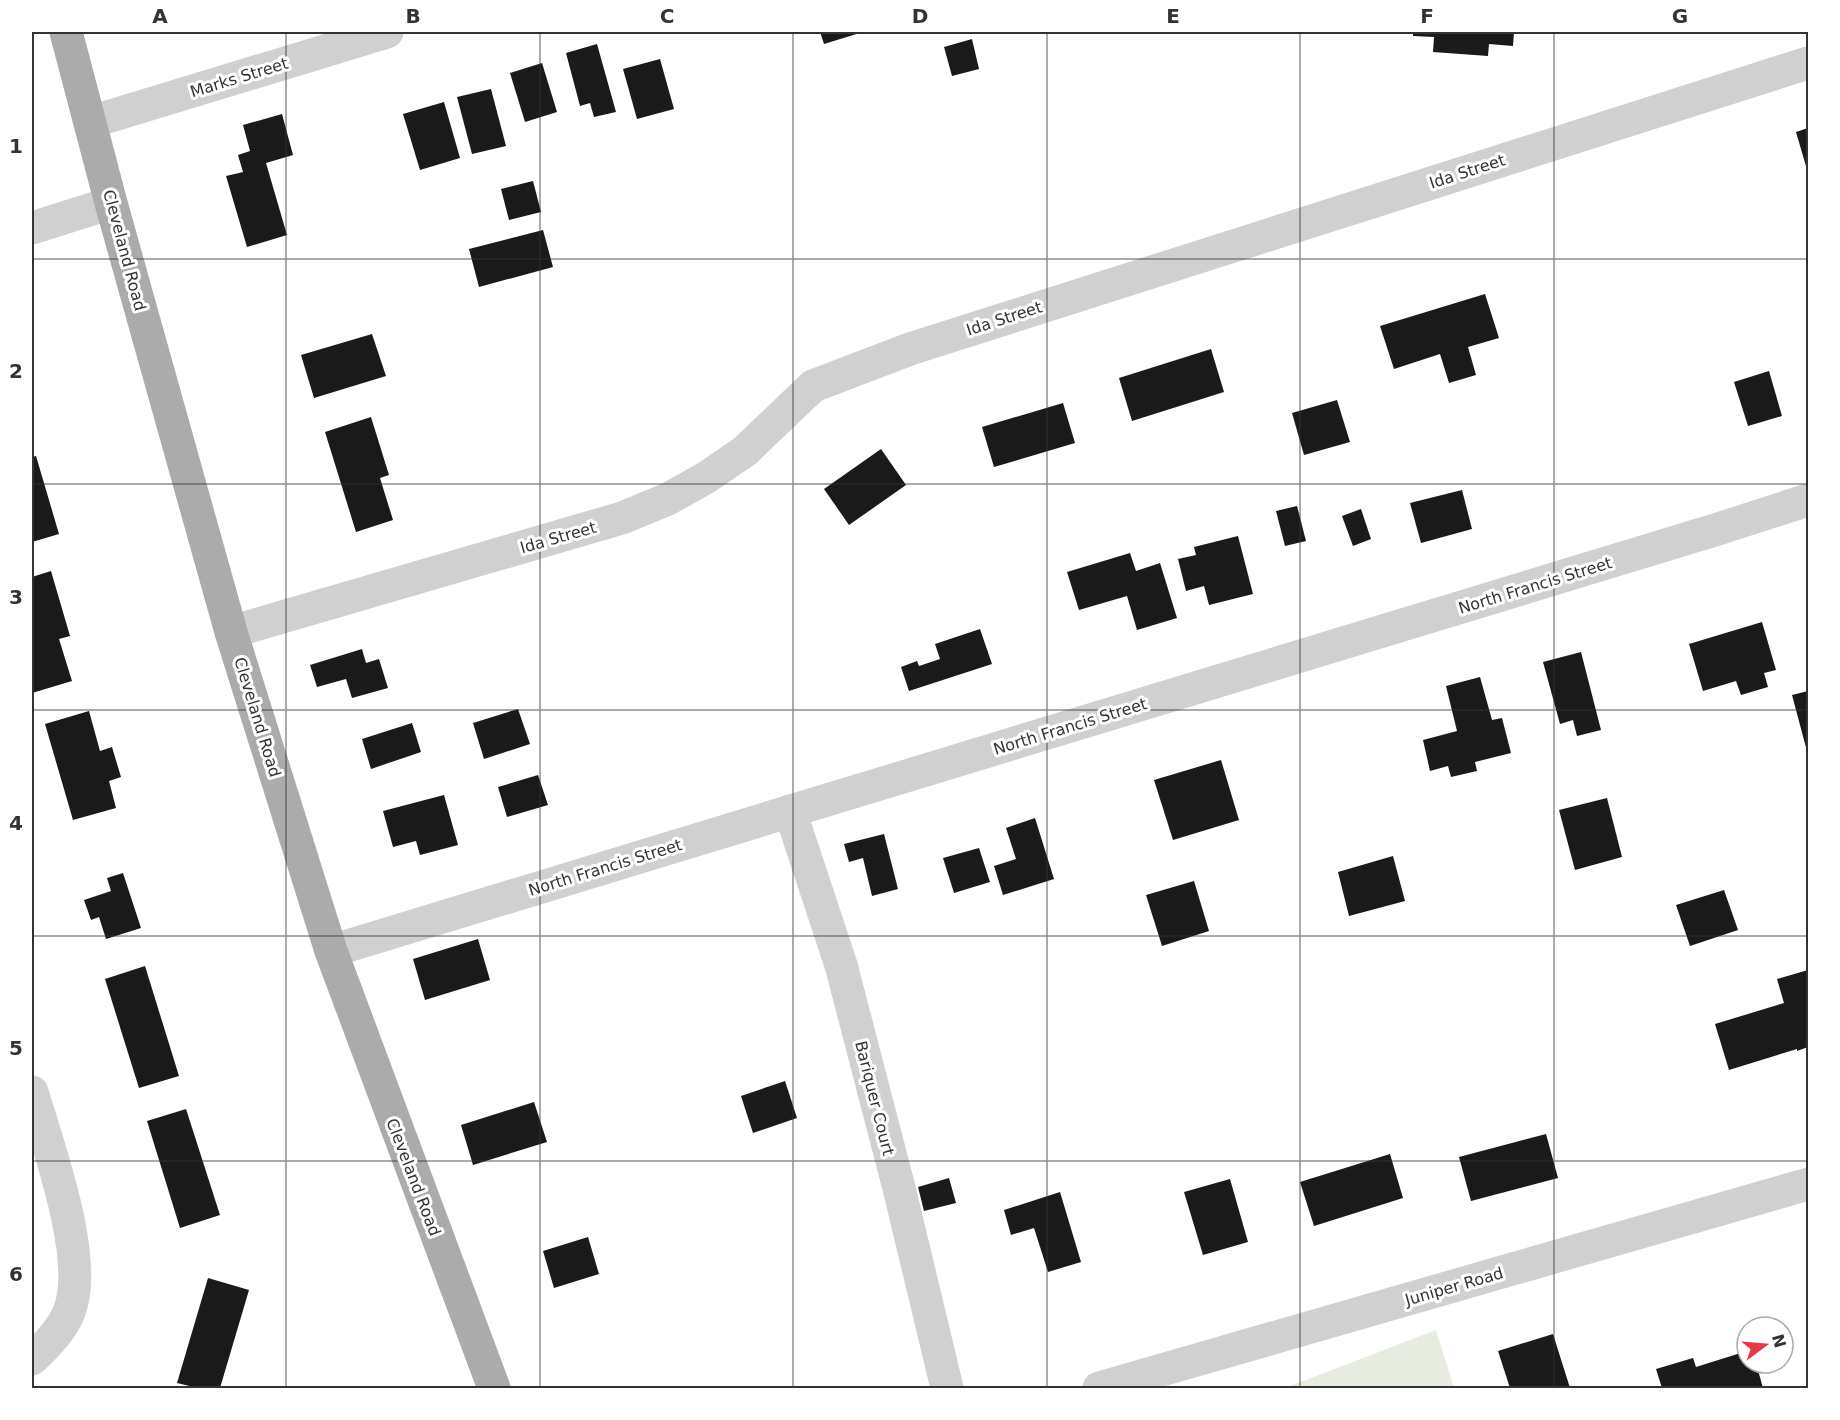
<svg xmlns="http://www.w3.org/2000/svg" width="1840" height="1420" font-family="'DejaVu Sans',sans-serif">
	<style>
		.green { fill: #e6ecdf }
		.building { fill: #1a1a1a }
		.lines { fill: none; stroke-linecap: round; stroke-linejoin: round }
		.minor { stroke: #d0d0d0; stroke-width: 33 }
		.major { stroke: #ababab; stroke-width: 33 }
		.grid { fill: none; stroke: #333; stroke-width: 1.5; stroke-opacity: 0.55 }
		.labels { text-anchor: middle; stroke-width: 6; stroke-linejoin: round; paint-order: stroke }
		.street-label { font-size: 16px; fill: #333; stroke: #fff }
		.neatline { fill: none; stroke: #333; stroke-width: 2 }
		.grid-label { font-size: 20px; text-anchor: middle; font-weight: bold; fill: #333 }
	</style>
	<rect width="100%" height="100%" fill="#fff"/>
	<polygon class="green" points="1436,1330 1454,1388 1285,1388"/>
	<g class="building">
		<polygon points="820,32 863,32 824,44"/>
		<polygon points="1413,32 1514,32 1513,46 1489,44 1488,56 1433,52 1434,37 1413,36"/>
		<polygon points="972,39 979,69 952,76 944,47"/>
		<polygon points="597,44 616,112 594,117 590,103 580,106 566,53"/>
		<polygon points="660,59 674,109 637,119 623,69"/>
		<polygon points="542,63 557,112 525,122 510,73"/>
		<polygon points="491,89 506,146 472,154 457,97"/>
		<polygon points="444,102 460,158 420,170 403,114"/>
		<polygon points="282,114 293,155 266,163 287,235 247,247 226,176 243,172 238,155 250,151 243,125"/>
		<polygon points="1808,128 1808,173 1796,132"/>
		<polygon points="533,181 541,212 509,220 501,189"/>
		<polygon points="543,230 553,267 479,287 469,249"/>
		<polygon points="1485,294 1499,338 1468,347 1476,375 1449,383 1440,354 1394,369 1380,326"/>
		<polygon points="372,334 386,376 314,398 301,355"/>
		<polygon points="1211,349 1224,392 1132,421 1119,378"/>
		<polygon points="1769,371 1782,416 1748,426 1734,382"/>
		<polygon points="1337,400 1350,442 1304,455 1292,413"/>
		<polygon points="1063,403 1075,443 994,467 982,427"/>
		<polygon points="371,417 389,475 380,478 393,520 356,532 325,432"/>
		<polygon points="881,449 906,485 849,525 824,489"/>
		<polygon points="36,456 59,534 32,542 32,457"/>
		<polygon points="1462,490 1472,529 1421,543 1410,503"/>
		<polygon points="1297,506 1306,541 1285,546 1276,511"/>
		<polygon points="1361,509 1371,539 1353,546 1342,516"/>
		<polygon points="1238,536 1253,594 1209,605 1204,586 1186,591 1178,559 1196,555 1194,547"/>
		<polygon points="1130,553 1136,571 1160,563 1177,618 1137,630 1127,596 1079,610 1067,572"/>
		<polygon points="51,571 70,636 59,639 72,681 32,693 32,577"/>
		<polygon points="1762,622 1776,670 1764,673 1768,687 1741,695 1736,681 1703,691 1689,644"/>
		<polygon points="980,629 992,664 909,691 901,667 917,661 919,666 940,659 935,644"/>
		<polygon points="362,649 366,663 379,659 388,688 352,698 346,679 317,687 310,665"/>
		<polygon points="1581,652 1601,730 1577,736 1573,720 1560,724 1543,662"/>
		<polygon points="1480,677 1492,720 1502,718 1511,753 1475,762 1477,771 1451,777 1448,766 1430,771 1423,740 1457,731 1446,686"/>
		<polygon points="1808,691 1808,755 1792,695"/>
		<polygon points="518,709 530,744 484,759 473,723"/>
		<polygon points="89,711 100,751 112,747 121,777 109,781 116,808 73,820 45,724"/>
		<polygon points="412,723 421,752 371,769 362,739"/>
		<polygon points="1221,760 1239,820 1173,840 1154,780"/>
		<polygon points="538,775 548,805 507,817 498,787"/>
		<polygon points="444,795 458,845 420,855 416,841 393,847 383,811"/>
		<polygon points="1607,798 1622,857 1575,870 1559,810"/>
		<polygon points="1035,818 1054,879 1003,895 994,866 1016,859 1006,828"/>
		<polygon points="884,834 898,889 872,896 863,858 849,862 844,844"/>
		<polygon points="979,848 990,882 954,893 943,858"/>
		<polygon points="1393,856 1405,901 1349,916 1338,872"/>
		<polygon points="123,873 141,928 106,939 99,917 91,920 84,900 111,891 107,878"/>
		<polygon points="1194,881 1209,931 1162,946 1146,895"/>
		<polygon points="1724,890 1738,930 1690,946 1676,905"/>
		<polygon points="478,939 490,980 425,1000 413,959"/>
		<polygon points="145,966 179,1076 139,1088 105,979"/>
		<polygon points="1808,970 1808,1047 1797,1051 1797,1049 1729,1070 1715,1024 1784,1003 1777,979"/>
		<polygon points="785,1081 797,1118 753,1133 741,1096"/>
		<polygon points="534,1102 547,1142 473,1165 461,1125"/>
		<polygon points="186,1109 220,1215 180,1228 147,1121"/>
		<polygon points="1546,1134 1558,1178 1471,1201 1459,1157"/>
		<polygon points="1390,1154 1403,1198 1314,1226 1300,1182"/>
		<polygon points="949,1178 956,1203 924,1211 918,1187"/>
		<polygon points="1230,1179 1248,1242 1203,1255 1184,1192"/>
		<polygon points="1060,1192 1081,1262 1048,1272 1034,1228 1011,1235 1004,1210"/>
		<polygon points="588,1237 599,1274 554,1288 543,1251"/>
		<polygon points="208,1278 249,1290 220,1388 198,1388 177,1383"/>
		<polygon points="1553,1334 1570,1388 1510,1388 1498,1351"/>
		<polygon points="1747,1351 1747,1363 1756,1363 1763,1388 1662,1388 1656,1369 1693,1358 1696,1367"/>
	</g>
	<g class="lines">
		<g class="minor">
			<polyline points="91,122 387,32"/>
			<polyline points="32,228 111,203"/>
			<polyline points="231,632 622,518 668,499 707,477 745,451 813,386 910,349 1808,63"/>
			<polyline points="790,811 841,965 899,1188 947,1388"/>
			<polyline points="331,951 1718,529 1808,500"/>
			<path d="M 32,1092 C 48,1146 90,1260 69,1312 C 62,1330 45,1347 32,1359"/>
			<polyline points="1099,1388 1808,1184"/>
		</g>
		<polyline class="major" points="66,32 111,203 231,632 331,951 494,1388"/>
	</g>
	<path class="grid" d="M 286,32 L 286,1388M 540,32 L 540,1388M 793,32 L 793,1388M 1047,32 L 1047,1388M 1300,32 L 1300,1388M 1554,32 L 1554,1388M 32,259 L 1808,259M 32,484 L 1808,484M 32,710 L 1808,710M 32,936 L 1808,936M 32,1161 L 1808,1161"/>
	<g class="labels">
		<g class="street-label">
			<text transform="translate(239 77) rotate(-17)" y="6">Marks Street</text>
			<text transform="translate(1467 171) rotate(-18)" y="6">Ida Street</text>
			<text transform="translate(125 250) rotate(75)" y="6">Cleveland Road</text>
			<text transform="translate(1004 318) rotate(-18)" y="6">Ida Street</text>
			<text transform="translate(558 537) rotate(-16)" y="6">Ida Street</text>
			<text transform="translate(1535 585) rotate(-17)" y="6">North Francis Street</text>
			<text transform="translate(258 717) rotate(73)" y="6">Cleveland Road</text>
			<text transform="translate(1070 726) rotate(-17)" y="6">North Francis Street</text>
			<text transform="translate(605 867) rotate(-17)" y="6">North Francis Street</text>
			<text transform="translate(875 1098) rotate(76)" y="6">Bariquer Court</text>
			<text transform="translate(414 1177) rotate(69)" y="6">Cleveland Road</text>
			<text transform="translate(1454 1286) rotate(-16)" y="6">Juniper Road</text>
		</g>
	</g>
	<rect width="1840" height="1420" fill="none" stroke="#ffffff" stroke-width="66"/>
	<g transform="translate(1765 1345) rotate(74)"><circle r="28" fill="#ffffff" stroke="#adadad" stroke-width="1.5"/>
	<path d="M0-4.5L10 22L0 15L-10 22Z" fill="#e63946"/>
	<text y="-9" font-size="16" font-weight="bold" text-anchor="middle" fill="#333333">N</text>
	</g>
	<rect x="33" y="33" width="1774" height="1354" class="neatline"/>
	<g class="grid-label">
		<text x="160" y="23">A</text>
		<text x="413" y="23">B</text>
		<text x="667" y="23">C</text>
		<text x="920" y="23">D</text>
		<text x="1173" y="23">E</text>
		<text x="1427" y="23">F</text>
		<text x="1680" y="23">G</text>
		<text x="16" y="153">1</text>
		<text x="16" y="378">2</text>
		<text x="16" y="604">3</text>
		<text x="16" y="830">4</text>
		<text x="16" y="1055">5</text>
		<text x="16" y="1281">6</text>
	</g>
</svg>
